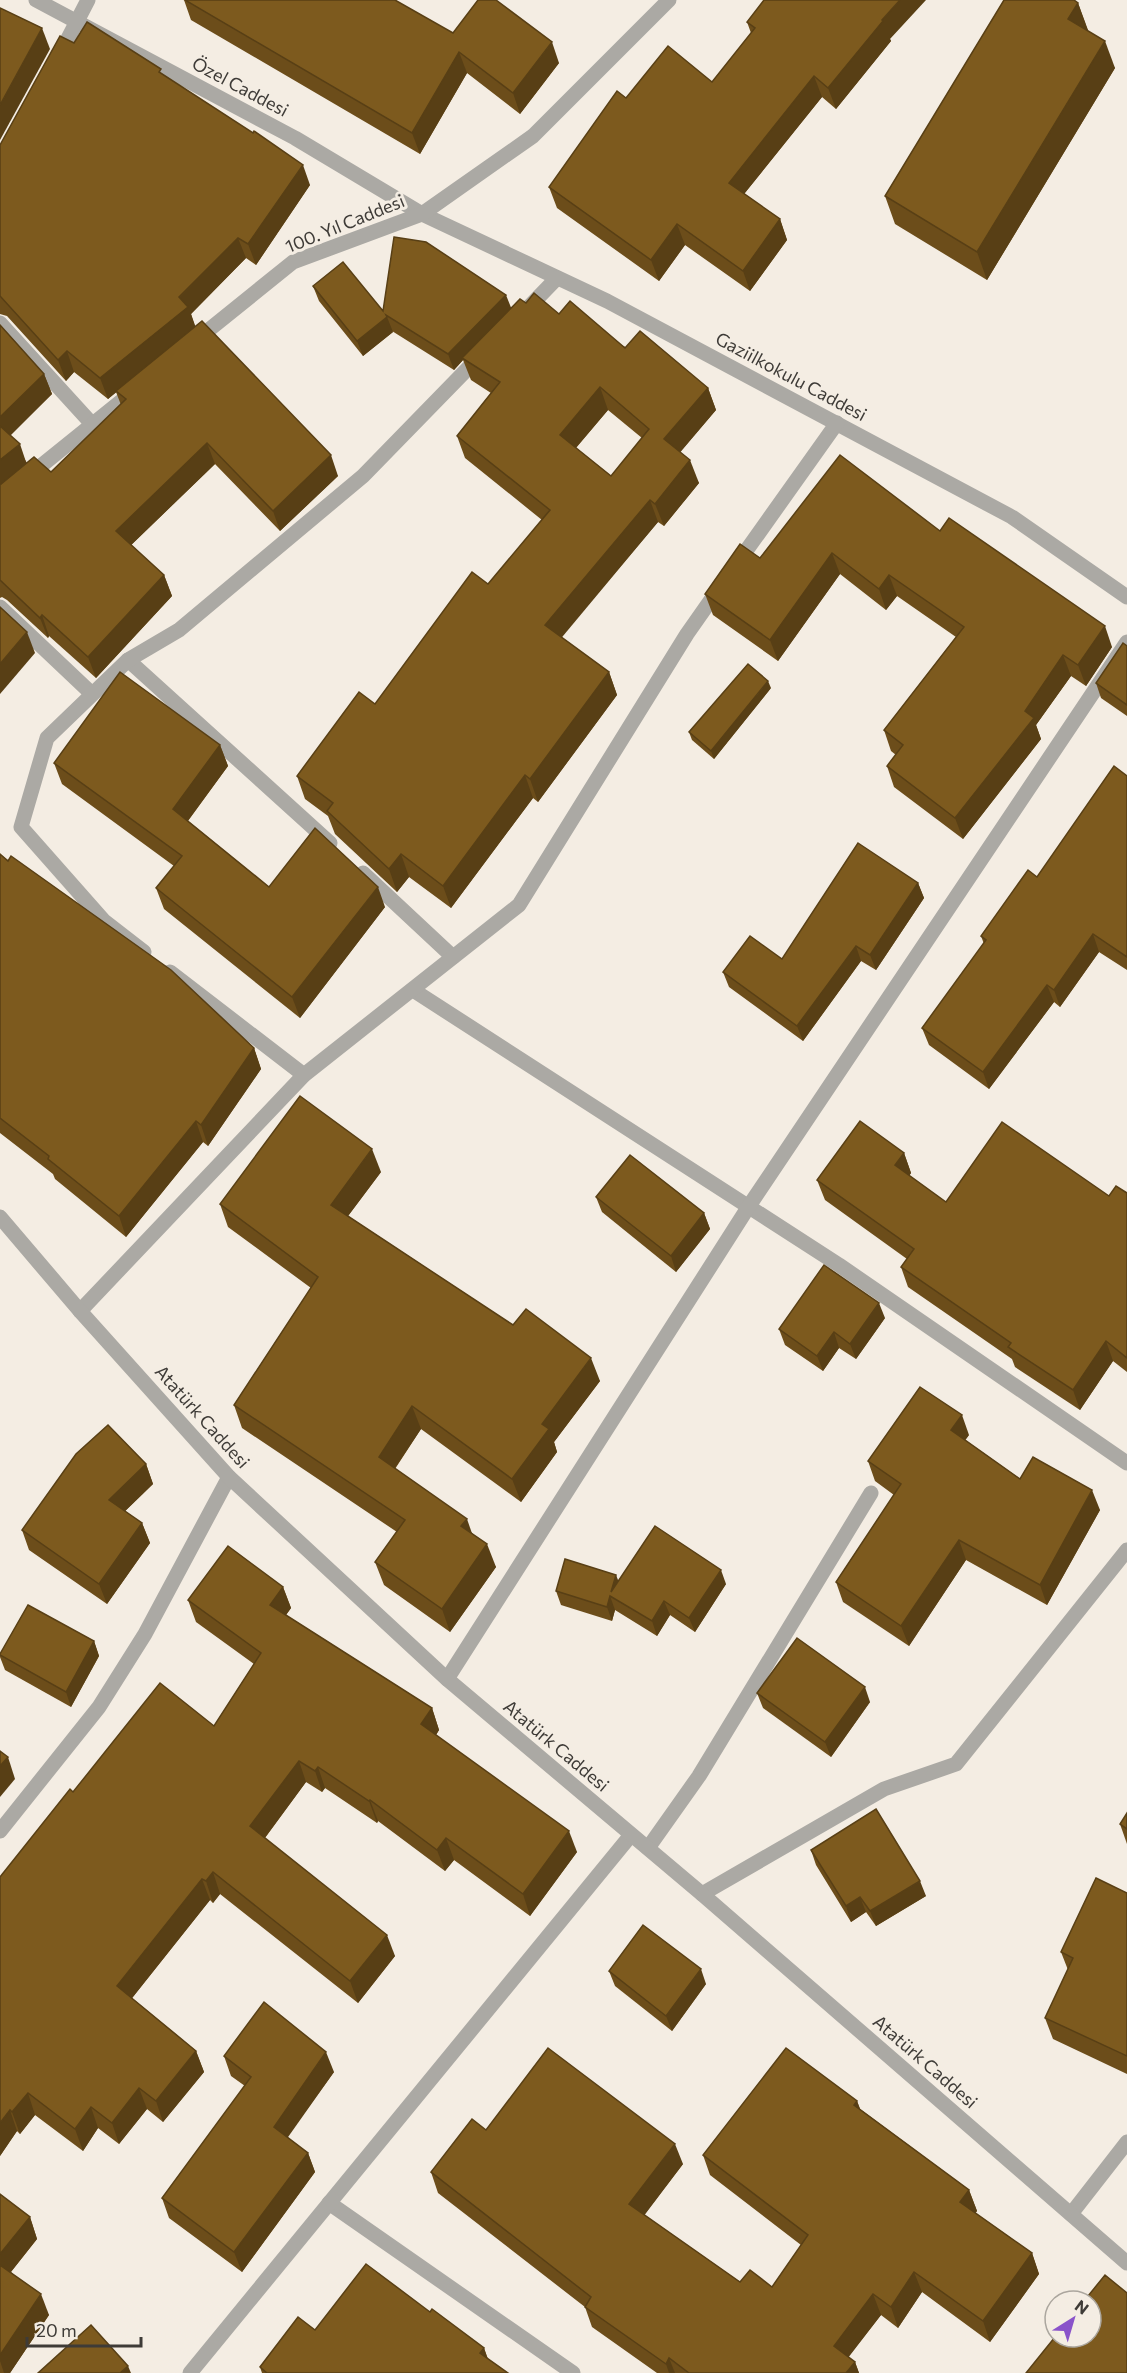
<svg xmlns="http://www.w3.org/2000/svg" width="1127" height="2373" font-family="Commissioner,sans-serif">
	<style>
		.lines { fill: none; stroke-linecap: round; stroke-linejoin: round }
		.minor { stroke: #aba9a4; stroke-width: 15 }
		.tertiary { stroke: #aba9a4; stroke-width: 15 }
		.wall { fill: #6c4d1a; fill-rule: evenodd }
		.shaded-wall { fill: #583f15 }
		.building { fill: #7d5a1e; stroke: #583f15; stroke-width: 1.5; fill-rule: evenodd }
		.labels { text-anchor: middle; stroke-width: 6; stroke-linejoin: round; paint-order: stroke }
		.street-label { font-size: 18px; fill: #3e3b37; stroke: #f4ede3 }
	</style>
	<rect width="100%" height="100%" fill="#f4ede3"/>
	<g class="lines">
		<g class="minor">
			<polyline points="36,0 295,138 422,214 607,301 1012,517 1127,597"/>
			<polyline points="59,56 88,0"/>
			<polyline points="526,310 557,278"/>
			<polyline points="0,323 92,424"/>
			<polyline points="736,565 837,423"/>
			<polyline points="0,607 91,693"/>
			<polyline points="128,660 330,843"/>
			<polyline points="363,873 453,957"/>
			<polyline points="144,952 104,921 21,827 47,738 128,660 179,630 363,476 479,357"/>
			<polyline points="170,972 304,1075"/>
			<polyline points="413,990 839,1265 1127,1463"/>
			<polyline points="80,1311 304,1075 519,905 687,634 720,587"/>
			<polyline points="447,1679 749,1206 1127,642"/>
			<polyline points="0,1831 99,1707 145,1634 229,1477"/>
			<polyline points="648,1848 699,1776 871,1493"/>
			<polyline points="702,1894 884,1789 956,1764 1127,1550"/>
			<polyline points="329,2203 573,2373"/>
			<polyline points="1071,2214 1127,2142"/>
			<polyline points="190,2373 631,1835"/>
		</g>
		<g class="tertiary">
			<polyline points="195,341 293,262 422,214 533,136 669,0"/>
			<polyline points="0,499 135,390"/>
			<polyline points="0,1217 80,1311 229,1477 447,1679 702,1894 1127,2263"/>
		</g>
	</g>
	<g class="wall">
		<polygon points="184,0 453,33 559,63 520,114 467,73 420,154 191,20"/>
		<polygon points="1078,3 1088,31 1115,68 987,280 895,224 885,196"/>
		<polygon points="747,22 890,39 891,41 836,109 822,97 744,194 780,219 787,240 750,291 685,245 659,281 557,208 549,187 626,98 712,82 751,33"/>
		<polygon points="74,43 163,75 310,185 256,265 246,258 191,314 195,327 338,476 280,531 215,464 131,545 164,575 172,596 96,678 49,636 48,638 7,600 2,597 0,598 0,325 44,374 52,394 10,435 27,463 51,472 121,405 116,392 108,399 74,372 66,381 7,316 0,314 0,145"/>
		<path d="M 313,286 L 383,311 L 511,308 L 526,303 L 559,314 L 708,388 L 716,410 L 680,452 L 699,483 L 664,526 L 658,522 L 561,637 L 609,672 L 617,695 L 538,802 L 533,798 L 451,908 L 409,877 L 397,892 L 335,834 L 328,816 L 305,799 L 297,776 L 375,704 L 488,584 L 542,520 L 465,458 L 457,436 L 491,393 L 471,380 L 463,360 L 454,370 L 392,331 L 393,332 L 363,356 L 319,301 ZM 608,410 L 642,438 L 611,476 L 576,448 Z"/>
		<polygon points="940,531 1112,647 1086,686 1071,676 1036,725 1041,739 963,839 894,787 887,766 896,755 891,751 884,730 956,637 897,596 886,610 840,574 778,661 713,615 705,594 760,558"/>
		<polygon points="1127,646 1127,716 1101,698 1096,683"/>
		<polygon points="771,688 714,759 692,740 689,732"/>
		<polygon points="220,745 228,766 188,821 269,887 385,907 300,1018 164,909 156,888 174,866 62,784 54,763"/>
		<polygon points="1127,776 1127,970 1099,952 1060,1007 1054,1002 989,1089 929,1045 922,1028 984,944 981,936 1037,877"/>
		<polygon points="0,854 254,1048 261,1069 208,1146 203,1142 126,1237 55,1179 53,1174 0,1133"/>
		<polygon points="918,883 924,898 876,970 861,961 803,1041 729,987 723,972 782,959"/>
		<polygon points="904,1153 911,1173 909,1176 946,1202 1109,1196 1127,1193 1127,1372 1113,1361 1080,1410 1015,1367 1012,1359 908,1287 901,1267 907,1259 825,1200 817,1180"/>
		<polygon points="381,1172 348,1216 513,1325 600,1381 554,1442 557,1452 521,1502 421,1429 395,1469 472,1533 496,1567 450,1632 384,1585 375,1562 397,1532 242,1428 234,1405 311,1288 228,1227 220,1204"/>
		<polygon points="596,1197 704,1213 710,1229 676,1272 602,1212"/>
		<polygon points="885,1318 856,1359 839,1348 823,1371 785,1345 779,1329"/>
		<polygon points="969,1435 965,1440 1020,1479 1100,1510 1047,1605 966,1560 909,1646 843,1602 836,1582 894,1495 875,1481 868,1461"/>
		<polygon points="146,1464 153,1484 125,1511 142,1523 150,1543 107,1604 29,1550 22,1530"/>
		<polygon points="618,1581 726,1584 695,1632 670,1615 657,1636 615,1610 612,1621 561,1605 556,1591"/>
		<polygon points="283,1587 291,1608 286,1615 432,1708 439,1730 436,1735 577,1852 530,1916 454,1860 445,1871 378,1821 377,1823 325,1788 322,1792 306,1782 265,1838 395,1956 358,2003 220,1894 213,1903 210,1900 132,1998 196,2051 204,2072 163,2122 147,2109 119,2144 98,2128 83,2151 35,2115 20,2134 17,2131 0,2156 73,1792 214,1726 254,1664 196,1622 188,1600"/>
		<polygon points="94,1641 99,1656 71,1707 5,1670 0,1657 0,1654"/>
		<polygon points="757,1693 870,1702 831,1757 763,1708"/>
		<polygon points="1127,1813 1127,1844 1120,1824"/>
		<polygon points="811,1850 926,1896 876,1926 866,1912 851,1922 816,1865"/>
		<polygon points="1127,1893 1127,2074 1053,2039 1045,2018 1068,1970 1061,1952"/>
		<polygon points="609,1971 706,1984 672,2031 615,1986"/>
		<polygon points="224,2056 334,2072 287,2137 308,2153 315,2172 242,2272 169,2218 162,2198 245,2086 231,2076"/>
		<polygon points="857,2101 860,2109 969,2190 977,2211 975,2213 1032,2253 1039,2274 990,2342 922,2292 898,2328 881,2315 848,2357 855,2362 859,2373 657,2373 592,2327 585,2307 438,2193 431,2172 486,2130 683,2164 644,2215 740,2282 772,2287 801,2245 710,2175 703,2155"/>
		<polygon points="0,2194 30,2217 37,2239 11,2272 49,2315 10,2373 0,2373"/>
		<polygon points="430,2312 484,2348 488,2359 508,2373 262,2373 260,2367 315,2330"/>
	</g>
	<g class="shaded-wall">
		<polygon points="900,0 926,0 890,39 891,41 836,109 828,88 882,20"/>
		<polygon points="1078,3 1088,30 1078,47 1068,19"/>
		<polygon points="42,28 50,49 0,140 0,105"/>
		<polygon points="1105,41 1115,68 987,280 977,252"/>
		<polygon points="552,42 559,63 520,114 513,93"/>
		<polygon points="459,52 467,73 420,154 412,133"/>
		<polygon points="814,76 822,97 736,204 729,183"/>
		<polygon points="303,165 310,185 256,265 248,244"/>
		<polygon points="780,219 787,240 750,291 743,271"/>
		<polygon points="677,224 685,245 659,281 651,260"/>
		<polygon points="238,238 246,258 191,314 196,328 108,399 100,378"/>
		<polygon points="506,295 512,310 462,358 463,360 454,370 448,354"/>
		<polygon points="387,317 393,332 363,356 357,341"/>
		<polygon points="67,351 74,372 66,381 58,360"/>
		<polygon points="44,374 52,394 3,443 0,434 0,417"/>
		<polygon points="600,387 608,410 568,457 560,435"/>
		<polygon points="708,388 716,410 672,462 664,439"/>
		<polygon points="207,443 215,464 124,552 116,531"/>
		<polygon points="20,444 27,465 0,488 0,460"/>
		<polygon points="331,455 338,476 280,531 273,511"/>
		<polygon points="690,460 699,483 664,526 655,504"/>
		<polygon points="650,500 658,522 553,648 545,625"/>
		<polygon points="832,553 840,574 778,661 770,640"/>
		<polygon points="164,575 172,596 96,678 88,657"/>
		<polygon points="889,575 897,596 886,610 879,589"/>
		<polygon points="42,615 49,636 48,638 40,618"/>
		<polygon points="1105,626 1112,647 1086,686 1078,665"/>
		<polygon points="27,632 35,653 0,694 0,664"/>
		<polygon points="1063,655 1071,676 1036,725 1041,739 963,839 955,818 1025,711"/>
		<polygon points="609,672 617,695 538,802 530,779"/>
		<polygon points="768,681 771,688 714,759 711,751"/>
		<polygon points="220,745 228,766 181,830 173,809"/>
		<polygon points="525,775 533,798 451,908 443,886"/>
		<polygon points="401,854 409,877 397,892 389,869"/>
		<polygon points="918,883 924,898 876,970 870,955"/>
		<polygon points="378,887 385,907 300,1018 292,997"/>
		<polygon points="1093,934 1099,952 1060,1007 1054,990"/>
		<polygon points="856,946 861,961 803,1041 797,1026"/>
		<polygon points="1047,985 1054,1002 989,1089 983,1072"/>
		<polygon points="254,1048 261,1069 208,1146 201,1125"/>
		<polygon points="196,1121 203,1142 126,1237 119,1216"/>
		<polygon points="372,1149 381,1172 339,1228 331,1205"/>
		<polygon points="904,1153 911,1173 903,1185 895,1165"/>
		<polygon points="704,1213 710,1229 676,1272 671,1256"/>
		<polygon points="879,1303 885,1318 856,1359 850,1344"/>
		<polygon points="834,1332 839,1348 823,1371 817,1356"/>
		<polygon points="1106,1341 1113,1361 1080,1410 1073,1390"/>
		<polygon points="591,1358 600,1381 554,1442 557,1452 521,1502 512,1479 542,1424"/>
		<polygon points="412,1406 421,1429 387,1480 379,1457"/>
		<polygon points="962,1415 969,1435 958,1450 951,1430"/>
		<polygon points="146,1464 153,1484 116,1520 109,1500"/>
		<polygon points="1092,1490 1100,1510 1047,1605 1040,1585"/>
		<polygon points="467,1519 475,1542 461,1526"/>
		<polygon points="142,1523 150,1543 107,1604 99,1584"/>
		<polygon points="959,1540 966,1560 909,1646 901,1626"/>
		<polygon points="487,1544 496,1567 450,1632 442,1609"/>
		<polygon points="721,1570 726,1584 695,1632 689,1618"/>
		<polygon points="616,1575 622,1590 611,1592"/>
		<polygon points="283,1587 291,1608 278,1626 270,1605"/>
		<polygon points="610,1596 615,1610 612,1621 607,1607"/>
		<polygon points="664,1601 670,1615 657,1636 652,1621"/>
		<polygon points="94,1641 99,1656 71,1707 66,1692"/>
		<polygon points="865,1687 870,1702 831,1757 825,1742"/>
		<polygon points="432,1708 439,1730 429,1746 421,1724"/>
		<polygon points="8,1757 15,1779 0,1797 0,1766"/>
		<polygon points="299,1761 306,1782 258,1847 250,1826"/>
		<polygon points="318,1767 325,1788 322,1792 315,1771"/>
		<polygon points="370,1800 378,1821 377,1823 369,1801"/>
		<polygon points="569,1831 577,1852 530,1916 523,1894"/>
		<polygon points="446,1838 454,1860 445,1871 437,1850"/>
		<polygon points="213,1872 220,1894 213,1903 206,1881"/>
		<polygon points="202,1879 210,1900 125,2007 117,1986"/>
		<polygon points="920,1881 926,1896 876,1926 870,1911"/>
		<polygon points="860,1897 866,1912 851,1922 846,1906"/>
		<polygon points="387,1935 395,1956 358,2003 350,1981"/>
		<polygon points="701,1969 706,1984 672,2031 666,2016"/>
		<polygon points="196,2051 204,2072 163,2122 156,2101"/>
		<polygon points="326,2052 334,2072 281,2147 274,2127"/>
		<polygon points="139,2088 147,2109 119,2144 112,2123"/>
		<polygon points="28,2093 35,2115 20,2134 12,2112"/>
		<polygon points="857,2101 865,2122 854,2105"/>
		<polygon points="91,2107 98,2128 83,2151 75,2129"/>
		<polygon points="10,2110 17,2131 0,2156 0,2123"/>
		<polygon points="675,2144 683,2164 637,2225 629,2204"/>
		<polygon points="308,2153 315,2172 242,2272 234,2252"/>
		<polygon points="969,2190 977,2211 968,2223 960,2202"/>
		<polygon points="30,2217 37,2239 2,2283 0,2276 0,2254"/>
		<polygon points="1032,2253 1039,2274 990,2342 983,2321"/>
		<polygon points="914,2272 922,2292 898,2328 891,2307"/>
		<polygon points="41,2294 49,2315 10,2373 4,2373 0,2361 0,2355"/>
		<polygon points="873,2294 881,2315 841,2367 834,2346"/>
		<polygon points="484,2348 490,2366 480,2353"/>
		<polygon points="669,2358 675,2373 669,2373 666,2364"/>
		<polygon points="855,2362 859,2373 846,2373"/>
		<polygon points="128,2366 131,2373 120,2373"/>
	</g>
	<g class="building">
		<polygon points="185,0 395,0 453,33 478,0 496,0 552,42 513,93 459,52 412,133"/>
		<polygon points="764,0 900,0 882,20 883,21 828,88 814,76 729,183 780,219 743,271 677,224 651,260 549,187 617,91 626,98 668,46 712,82 755,28 747,22"/>
		<polygon points="1004,0 1074,0 1078,3 1068,19 1105,41 977,252 885,196"/>
		<polygon points="0,8 42,28 0,105"/>
		<polygon points="87,22 161,69 159,72 253,133 254,131 303,165 248,244 238,238 179,297 188,307 100,378 67,351 58,360 0,296 0,145 60,36 74,43"/>
		<polygon points="394,237 426,242 506,295 448,354 386,315 387,317 357,341 313,286 343,262 383,311"/>
		<path d="M 534,293 L 559,314 L 570,301 L 625,348 L 640,331 L 708,388 L 664,439 L 690,460 L 655,504 L 650,500 L 545,625 L 609,672 L 530,779 L 525,775 L 443,886 L 401,854 L 389,869 L 327,811 L 333,803 L 297,776 L 359,692 L 375,704 L 472,572 L 488,584 L 550,510 L 457,436 L 500,382 L 462,358 L 520,299 L 526,303 ZM 600,387 L 649,429 L 611,476 L 560,435 Z"/>
		<polygon points="202,321 331,455 273,511 207,443 116,531 164,575 88,657 42,615 40,618 0,580 0,485 34,457 51,472 126,399 116,391"/>
		<polygon points="0,325 44,374 0,417"/>
		<polygon points="0,426 20,444 0,460"/>
		<polygon points="840,455 940,531 949,518 1105,626 1078,665 1063,655 1025,711 1034,718 955,818 887,766 903,745 884,730 964,627 889,575 879,589 832,553 770,640 705,594 740,544 760,558"/>
		<polygon points="0,607 27,632 0,664"/>
		<polygon points="1123,643 1127,646 1127,705 1096,683"/>
		<polygon points="748,664 768,681 711,751 689,732"/>
		<polygon points="120,672 220,745 173,809 269,887 315,828 378,887 292,997 156,888 182,856 54,763"/>
		<polygon points="1114,766 1127,776 1127,957 1093,934 1054,990 1047,985 983,1072 922,1028 986,940 981,936 1028,870 1037,877"/>
		<polygon points="858,843 918,883 870,955 856,946 797,1026 723,972 750,936 782,959"/>
		<polygon points="0,854 8,861 11,856 171,970 254,1048 201,1125 196,1121 119,1216 48,1159 49,1156 0,1118"/>
		<polygon points="300,1096 372,1149 331,1205 513,1325 526,1309 591,1358 542,1424 549,1429 512,1479 412,1406 379,1457 467,1519 461,1526 487,1544 442,1609 375,1562 405,1520 234,1405 318,1277 220,1204"/>
		<polygon points="860,1121 904,1153 895,1165 946,1202 1002,1122 1109,1196 1116,1186 1127,1193 1127,1358 1106,1341 1073,1390 1008,1347 1011,1343 901,1267 914,1249 817,1180"/>
		<polygon points="630,1155 704,1213 671,1256 596,1197"/>
		<polygon points="824,1265 879,1303 850,1344 834,1332 817,1356 779,1329"/>
		<polygon points="920,1387 962,1415 951,1430 1020,1479 1033,1457 1092,1490 1040,1585 959,1540 901,1626 836,1582 901,1484 868,1461"/>
		<polygon points="108,1425 146,1464 109,1500 142,1523 99,1584 22,1530 76,1454"/>
		<polygon points="655,1526 721,1570 689,1618 664,1601 652,1621 610,1596 607,1607 556,1591 565,1559 616,1575 611,1592"/>
		<polygon points="228,1546 283,1587 270,1605 432,1708 421,1724 569,1831 523,1894 446,1838 437,1850 370,1800 369,1801 318,1767 315,1771 299,1761 250,1826 387,1935 350,1981 213,1872 206,1881 202,1879 117,1986 196,2051 156,2101 139,2088 112,2123 91,2107 75,2129 28,2093 12,2112 10,2110 0,2123 0,1877 70,1789 73,1792 160,1683 214,1726 261,1653 188,1600"/>
		<polygon points="28,1605 94,1641 66,1692 0,1655 0,1654"/>
		<polygon points="797,1638 865,1687 825,1742 757,1693"/>
		<polygon points="0,1751 8,1757 0,1766"/>
		<polygon points="876,1809 920,1881 870,1911 860,1897 846,1906 811,1850"/>
		<polygon points="1127,1813 1127,1829 1120,1824"/>
		<polygon points="1096,1878 1127,1893 1127,2056 1045,2018 1073,1958 1061,1952"/>
		<polygon points="643,1925 701,1969 666,2016 609,1971"/>
		<polygon points="264,2002 326,2052 274,2127 308,2153 234,2252 162,2198 251,2077 224,2056"/>
		<polygon points="548,2048 675,2144 629,2204 740,2282 750,2270 772,2287 808,2235 703,2155 786,2048 857,2101 854,2105 969,2190 960,2202 1032,2253 983,2321 914,2272 891,2307 873,2294 834,2346 855,2362 846,2373 689,2373 669,2358 666,2364 585,2307 591,2297 431,2172 472,2119 486,2130"/>
		<polygon points="0,2194 30,2217 0,2254"/>
		<polygon points="366,2264 430,2312 432,2309 484,2348 480,2353 508,2373 267,2373 260,2367 298,2317 315,2330"/>
		<polygon points="0,2265 41,2294 0,2355"/>
		<polygon points="1105,2275 1127,2293 1127,2373 1026,2373 1055,2337 1091,2337 1091,2301 1084,2301"/>
		<polygon points="91,2325 128,2366 120,2373 38,2373"/>
	</g>
	<g class="labels">
		<g class="street-label">
			<text transform="translate(240 87) rotate(28)" y="6">Özel Caddesi</text>
			<text transform="translate(345 224) rotate(-22)" y="6">100. Yıl Caddesi</text>
			<text transform="translate(791 377) rotate(28)" y="6">Gaziilkokulu Caddesi</text>
			<text transform="translate(202 1417) rotate(48)" y="6">Atatürk Caddesi</text>
			<text transform="translate(556 1746) rotate(40)" y="6">Atatürk Caddesi</text>
			<text transform="translate(925 2062) rotate(41)" y="6">Atatürk Caddesi</text>
		</g>
	</g>
	<g transform="translate(1073 2319) rotate(37)"><circle r="28" fill="#f4ede3" stroke="#aba69e" stroke-width="1.5"/>
	<path d="M0-4.5L10 22L0 15L-10 22Z" fill="#8a53ca"/>
	<text y="-9" font-size="16" font-weight="bold" text-anchor="middle" fill="#3e3b37">N</text>
	</g>
	<path d="M27 2337v9h114v-9" fill="none" stroke="#3e3b37" stroke-width="3"/>
	<text x="36" y="2337" font-size="18" fill="#3e3b37" stroke="#f4ede3" stroke-width="4.5" paint-order="stroke">20 m</text>
</svg>
